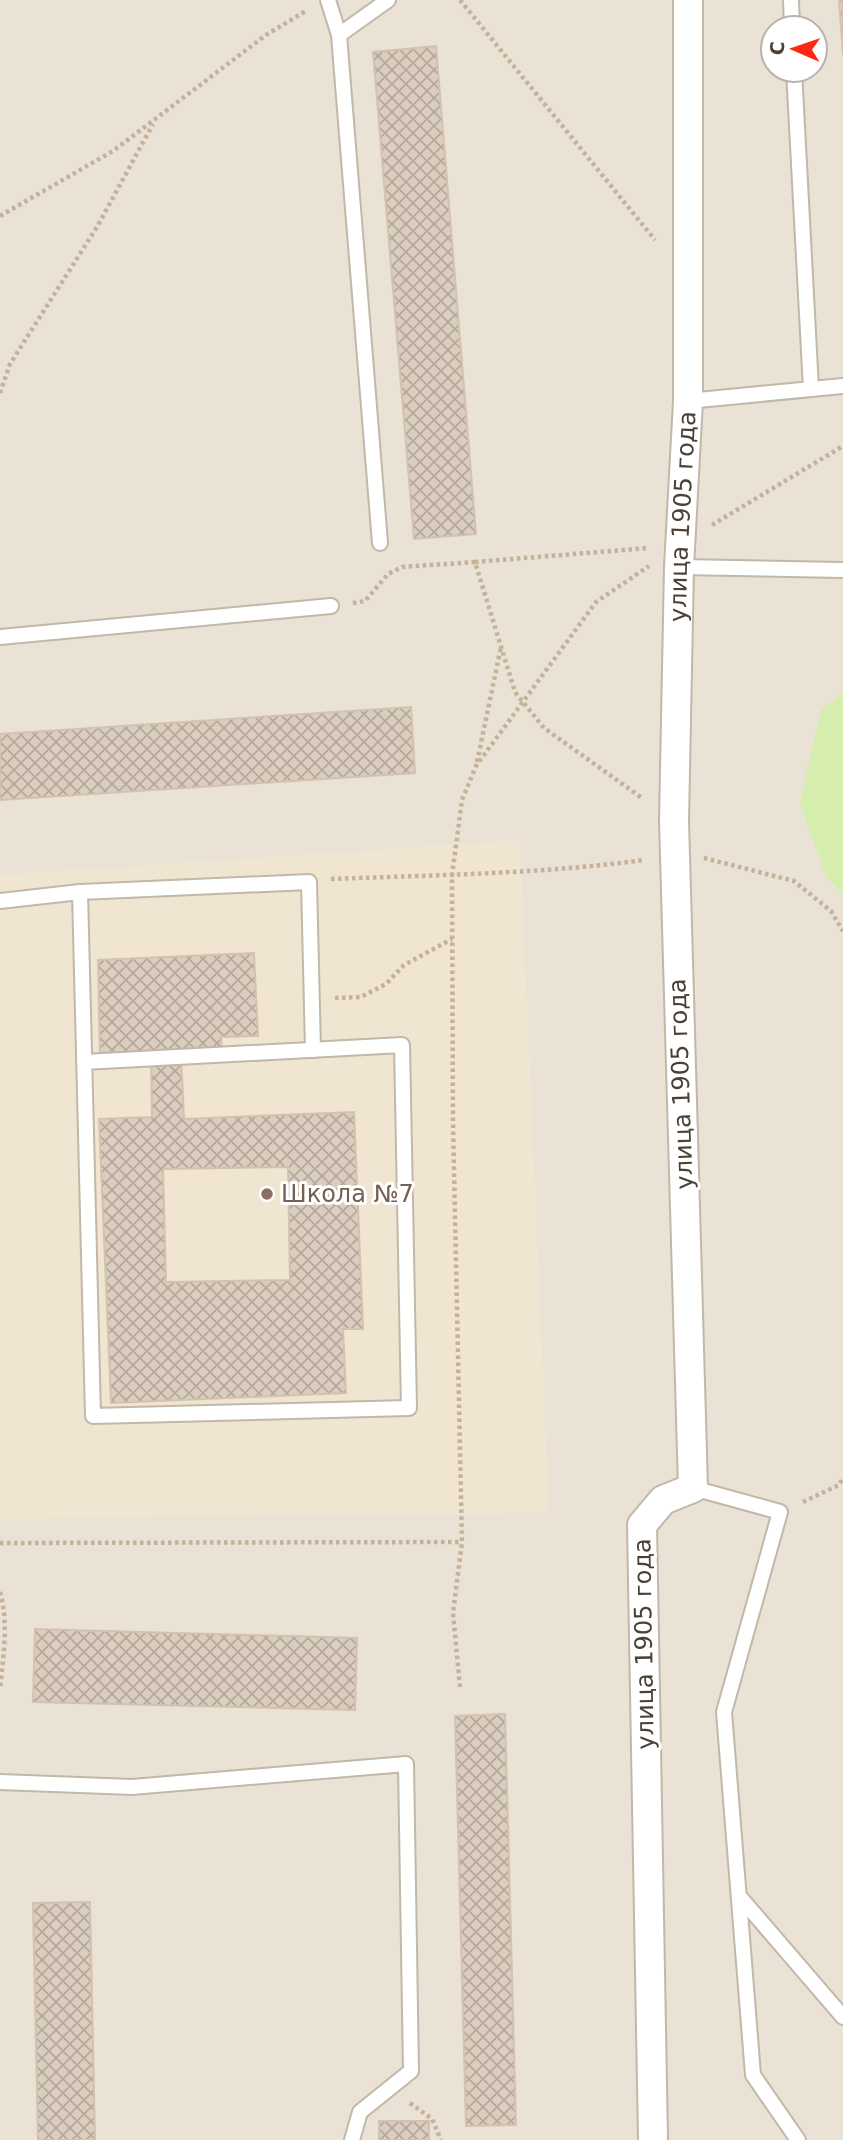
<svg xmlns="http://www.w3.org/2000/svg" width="843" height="2140" font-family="'DejaVu Sans',sans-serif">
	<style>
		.residential { fill: #eae2d5; fill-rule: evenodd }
		.education { fill: #f0e5d0 }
		.green { fill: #d5edad }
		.building { fill: url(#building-cross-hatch); stroke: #d4c2ae; stroke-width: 2; fill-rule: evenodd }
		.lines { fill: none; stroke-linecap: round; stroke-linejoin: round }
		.service-casing { stroke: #c2b7a9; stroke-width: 18 }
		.minor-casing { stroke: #c2b7a9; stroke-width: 32 }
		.path { stroke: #c5b299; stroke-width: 4.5; stroke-dasharray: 3.5 3.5; stroke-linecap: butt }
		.service { stroke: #fff; stroke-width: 14 }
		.minor { stroke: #fff; stroke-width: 28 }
		.education-dot { fill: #8d6e63; stroke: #fff; stroke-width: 2.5 }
		.labels { text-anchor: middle; stroke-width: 6; stroke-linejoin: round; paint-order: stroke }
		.street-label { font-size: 24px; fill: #4a4035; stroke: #fff }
		.education-label { font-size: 24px; fill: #785e54; stroke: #fff; text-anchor: start }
	</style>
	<defs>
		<pattern id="building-cross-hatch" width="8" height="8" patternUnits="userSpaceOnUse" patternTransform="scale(1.75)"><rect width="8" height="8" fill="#dbcebf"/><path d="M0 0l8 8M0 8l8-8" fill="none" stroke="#b4a99c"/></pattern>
	</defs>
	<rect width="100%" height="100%" fill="#f5f0e8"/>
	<path class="residential" d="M 0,0 L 843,0 L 843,2140 L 0,2140 ZM 773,28 L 815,28 L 815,70 L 773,70 Z"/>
	<polygon class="education" points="520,840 549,1513 0,1519 0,875"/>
	<polygon class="green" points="843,692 843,894 826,876 800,803 821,710"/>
	<g class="building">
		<polygon points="839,0 843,0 843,55"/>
		<polygon points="436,46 476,534 414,539 373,52"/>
		<polygon points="411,707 415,773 0,800 0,734"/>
		<path d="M 254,953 L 258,1036 L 221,1037 L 222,1053 L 181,1054 L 184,1119 L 354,1112 L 363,1329 L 343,1329 L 346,1393 L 111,1403 L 99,1119 L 152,1117 L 151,1056 L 100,1058 L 98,960 ZM 288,1167 L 290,1280 L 166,1282 L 163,1169 Z"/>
		<polygon points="35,1629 357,1638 355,1710 33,1702"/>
		<polygon points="505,1714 516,2125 466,2126 455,1716"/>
		<polygon points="90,1902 95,2140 38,2140 33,1903"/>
		<rect x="379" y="2121" width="50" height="19"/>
	</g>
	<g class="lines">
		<defs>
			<g id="service">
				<polyline points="328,0 339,35 380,543"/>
				<polyline points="791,0 792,28"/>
				<polyline points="339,35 388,0"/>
				<polyline points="794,70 811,389"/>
				<polyline points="688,401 843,386"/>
				<polyline points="679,567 843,570"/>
				<polyline points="0,637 331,606"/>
				<polyline points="80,892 93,1416 409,1408 402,1045 84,1062"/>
				<polyline points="0,901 80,892 309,882 313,1050"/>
				<polyline points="693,1488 780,1512 724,1712 753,2075 798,2140"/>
				<polyline points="0,1782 132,1787 406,1764 411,2071 360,2112 352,2140"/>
				<polyline points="739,1896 843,2017"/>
			</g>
			<g id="minor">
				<path id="s1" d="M 653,2140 L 642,1525 L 663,1500 L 693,1488 L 674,821 L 679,567 L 688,401 L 688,0"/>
			</g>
		</defs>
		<use href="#service" class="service-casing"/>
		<use href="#minor" class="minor-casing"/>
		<g class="path">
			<polyline points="460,0 655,240"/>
			<polyline points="0,216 113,151 266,35 306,11"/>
			<polyline points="0,393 10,364 97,227 153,124"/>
			<polyline points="712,525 843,446"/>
			<polyline points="475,562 648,548"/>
			<polyline points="353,603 365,601 388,574 402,567 475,562 515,692 544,728 642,798"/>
			<polyline points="477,762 501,647"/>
			<polyline points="704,858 794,881 831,911 843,931"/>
			<path d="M 331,879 C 435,875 540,874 644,860"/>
			<polyline points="335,998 361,997 386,984 404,965 452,939"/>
			<polyline points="803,1502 839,1485 843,1478"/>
			<polyline points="0,1543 462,1542"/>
			<path d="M 0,1592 C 9,1623 3,1657 0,1689"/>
			<polyline points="460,1687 453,1613 462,1542 453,1123 452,876 462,800 476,766 596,602 649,566"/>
			<polyline points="410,2103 432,2119 441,2140"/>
		</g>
		<use href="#service" class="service"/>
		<use href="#minor" class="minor"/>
	</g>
	<circle class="education-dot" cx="267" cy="1194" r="7"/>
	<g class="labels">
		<g class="street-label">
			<text dy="8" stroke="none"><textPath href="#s1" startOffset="1652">улица 1905 года</textPath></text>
			<text transform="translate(681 1084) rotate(-92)" y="8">улица 1905 года</text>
			<text transform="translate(644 1644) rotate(-91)" y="8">улица 1905 года</text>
		</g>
		<g class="education-label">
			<text x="281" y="1202">Школа №7</text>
		</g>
	</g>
	<g transform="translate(794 49) rotate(272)"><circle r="33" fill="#ffffff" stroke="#b7b3ae" stroke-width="2"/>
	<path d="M0-5L12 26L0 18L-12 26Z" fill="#ff2715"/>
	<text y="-10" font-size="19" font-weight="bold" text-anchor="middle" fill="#4a4035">С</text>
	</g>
</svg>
